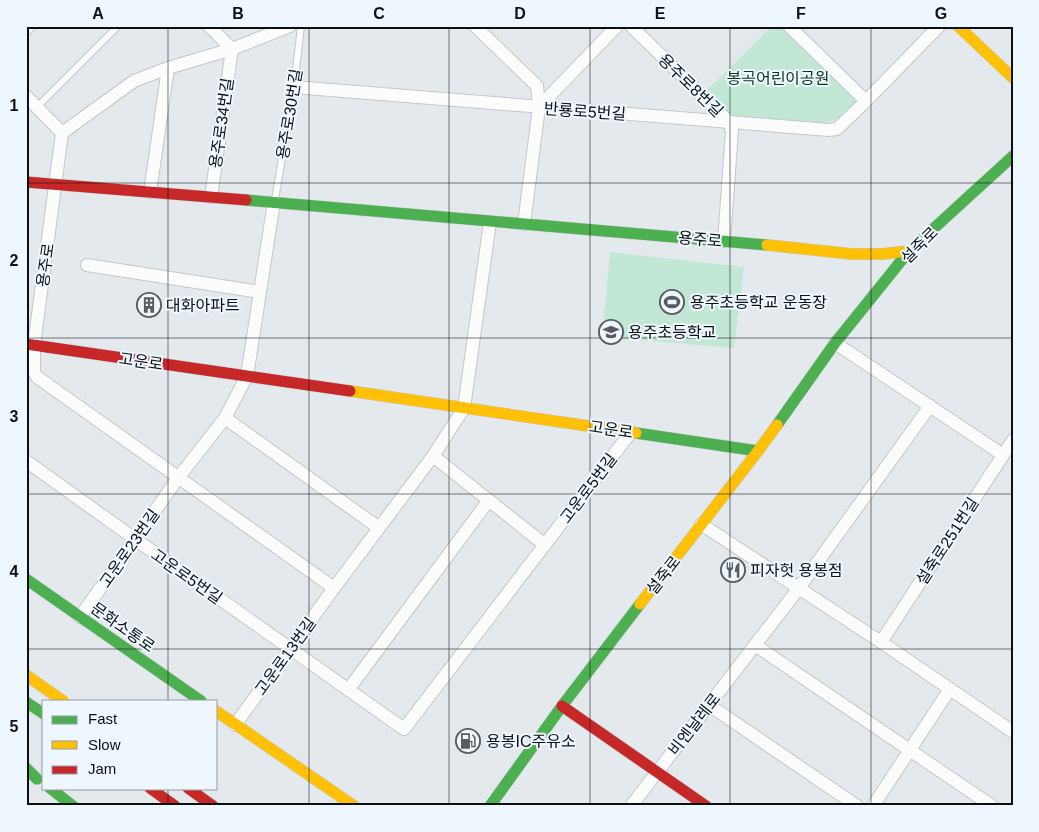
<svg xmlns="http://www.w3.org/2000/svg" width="1039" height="832" font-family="Arial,'Noto Sans KR',sans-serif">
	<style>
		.green { fill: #c2e8d5 }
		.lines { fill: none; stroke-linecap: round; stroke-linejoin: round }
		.lane-casing { stroke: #c3c7cb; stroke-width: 8 }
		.street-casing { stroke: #c3c7cb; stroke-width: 14 }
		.fast-casing { stroke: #c3c7cb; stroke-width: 12 }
		.slow-casing { stroke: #c3c7cb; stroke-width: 12 }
		.jam-casing { stroke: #c3c7cb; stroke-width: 12 }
		.lane { stroke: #fbfcfc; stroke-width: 6 }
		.street { stroke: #fbfcfc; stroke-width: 12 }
		.fast { stroke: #4caf50; stroke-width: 11 }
		.slow { stroke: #ffc107; stroke-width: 11 }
		.jam { stroke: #c62828; stroke-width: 11 }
		.grid { fill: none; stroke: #0e1114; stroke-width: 1; stroke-opacity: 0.55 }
		.labels { text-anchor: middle; stroke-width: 4; stroke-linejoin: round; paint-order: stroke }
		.park-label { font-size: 16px; fill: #0b331f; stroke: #eff7fe }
		.street-label { font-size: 16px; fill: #0e1114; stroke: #eff7fe }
		.poi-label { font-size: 16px; fill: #0e1114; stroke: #eff7fe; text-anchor: start }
		.neatline { fill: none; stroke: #0e1114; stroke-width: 2 }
		.grid-label { font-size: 16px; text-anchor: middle; font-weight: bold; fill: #0e1114 }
	</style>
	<rect width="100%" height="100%" fill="#e4e9ee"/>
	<g class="green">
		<path d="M 772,26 L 785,26 L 859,100 C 848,111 840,121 824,123 L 730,117 L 705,92 Z"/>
		<polygon points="610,252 744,267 734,348 602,337"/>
	</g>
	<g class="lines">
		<defs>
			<g id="lane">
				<polyline points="37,107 118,26"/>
				<polyline points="275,200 294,87 301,26"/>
			</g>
			<g id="street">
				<polyline points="209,26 232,49"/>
				<polyline points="475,26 537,86 539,107 524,224"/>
				<polyline points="631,26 729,122 732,131 724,241"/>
				<polyline points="789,26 866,101"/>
				<polyline points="26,29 29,26"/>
				<polyline points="294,87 829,130 837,129 866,101 939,26"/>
				<polyline points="26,96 62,133 34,345 34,372 37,377 334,588"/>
				<polyline points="539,107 617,26"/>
				<polyline points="62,133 134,81 168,68 232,49 290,26"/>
				<polyline points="150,192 168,68"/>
				<polyline points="211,197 232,49"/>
				<polyline points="87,265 260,292"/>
				<polyline points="835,343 1003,455"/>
				<polyline points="225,418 379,528"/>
				<polyline points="433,456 545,545"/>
				<polyline points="26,461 135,539 404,729 631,432"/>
				<polyline points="701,524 881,642 1013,732"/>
				<polyline points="80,617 178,478 225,418 247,376 260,292 274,202"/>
				<polyline points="881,642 1013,440"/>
				<polyline points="755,645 992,806"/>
				<polyline points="348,690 489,500"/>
				<polyline points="709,705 857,806"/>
				<polyline points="235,725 334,588 433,456 464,408 490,222"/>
				<polyline points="631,806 799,588 930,406"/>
				<polyline points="873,806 950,689"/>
			</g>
			<g id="fast">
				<polyline points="246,200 767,245"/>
				<polyline points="777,425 835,343 909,251 1013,156"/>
				<polyline points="636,433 758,451"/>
				<polyline points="26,579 201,701"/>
				<polyline points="26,702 44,714"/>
				<polyline points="26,768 37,779"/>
				<polyline points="50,788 73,806"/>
				<polyline points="490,806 562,706 640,604"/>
			</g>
			<g id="slow">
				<polyline points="958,26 1013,78"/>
				<polyline points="767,245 852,254 882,254 909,251"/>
				<polyline points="350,391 636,433"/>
				<polyline points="640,604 758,451 777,425"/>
				<polyline points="26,675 63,701"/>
				<polyline points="216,711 354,806"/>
			</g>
			<g id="jam">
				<polyline points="26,182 246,200"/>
				<polyline points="26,344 350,391"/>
				<polyline points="562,706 706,806"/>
				<polyline points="150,788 175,806"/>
				<polyline points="188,788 213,806"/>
			</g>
		</defs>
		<use href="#lane" class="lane-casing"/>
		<use href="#street" class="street-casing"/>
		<use href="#fast" class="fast-casing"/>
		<use href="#slow" class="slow-casing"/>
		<use href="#jam" class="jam-casing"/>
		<use href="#lane" class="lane"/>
		<use href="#street" class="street"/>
		<use href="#fast" class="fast"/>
		<use href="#slow" class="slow"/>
		<use href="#jam" class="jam"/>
	</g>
	<path class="grid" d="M 168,26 L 168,701M 309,26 L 309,806M 449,26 L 449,806M 590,26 L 590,806M 730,26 L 730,806M 871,26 L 871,806M 26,183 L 1013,183M 26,338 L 1013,338M 26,494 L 1013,494M 26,649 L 1013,649M 168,788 L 168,806"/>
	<defs>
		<symbol id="stadium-ring" viewBox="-11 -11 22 22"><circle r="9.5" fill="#eff7fe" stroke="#595d60" stroke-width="1.5"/><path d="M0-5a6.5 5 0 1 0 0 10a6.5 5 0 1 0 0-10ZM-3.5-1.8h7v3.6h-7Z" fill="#595d60"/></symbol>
		<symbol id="building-ring" viewBox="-11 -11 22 22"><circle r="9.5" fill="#eff7fe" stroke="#595d60" stroke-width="1.5"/><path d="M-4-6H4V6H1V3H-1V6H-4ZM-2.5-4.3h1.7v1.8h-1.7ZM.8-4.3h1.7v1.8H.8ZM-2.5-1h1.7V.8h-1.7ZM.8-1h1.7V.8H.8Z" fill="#595d60"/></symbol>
		<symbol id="school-ring" viewBox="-11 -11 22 22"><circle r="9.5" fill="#eff7fe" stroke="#595d60" stroke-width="1.5"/><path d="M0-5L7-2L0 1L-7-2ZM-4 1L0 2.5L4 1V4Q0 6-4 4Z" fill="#595d60"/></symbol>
		<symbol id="restaurant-ring" viewBox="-11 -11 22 22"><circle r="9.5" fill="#eff7fe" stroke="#595d60" stroke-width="1.5"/><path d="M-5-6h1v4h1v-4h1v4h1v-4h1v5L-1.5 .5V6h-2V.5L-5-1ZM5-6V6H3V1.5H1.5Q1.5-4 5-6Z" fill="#595d60"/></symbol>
		<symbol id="fuel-ring" viewBox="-11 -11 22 22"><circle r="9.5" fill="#eff7fe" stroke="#595d60" stroke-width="1.5"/><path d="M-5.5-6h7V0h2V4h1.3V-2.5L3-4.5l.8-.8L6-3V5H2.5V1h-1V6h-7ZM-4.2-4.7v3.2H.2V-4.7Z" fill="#595d60"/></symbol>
	</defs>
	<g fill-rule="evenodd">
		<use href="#stadium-ring" x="658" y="288" width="28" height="28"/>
		<use href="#building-ring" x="135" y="291" width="28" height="28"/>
		<use href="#school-ring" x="597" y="318" width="28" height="28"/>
		<use href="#restaurant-ring" x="719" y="556" width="28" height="28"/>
		<use href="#fuel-ring" x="454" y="727" width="28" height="28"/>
	</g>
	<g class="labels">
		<g class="park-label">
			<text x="778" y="84">봉곡어린이공원</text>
		</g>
		<g class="street-label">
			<text transform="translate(691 85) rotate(44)" y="6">용주로8번길</text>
			<text transform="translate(585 111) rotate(4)" y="6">반룡로5번길</text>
			<text transform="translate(289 114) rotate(-81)" y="6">용주로30번길</text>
			<text transform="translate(221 123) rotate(-82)" y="6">용주로34번길</text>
			<text transform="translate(700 239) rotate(5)" y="6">용주로</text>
			<text transform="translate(919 245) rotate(-45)" y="6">설죽로</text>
			<text transform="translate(45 265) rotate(-82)" y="6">용주로</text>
			<text transform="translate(141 361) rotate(8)" y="6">고운로</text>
			<text transform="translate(611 429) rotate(8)" y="6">고운로</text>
			<text transform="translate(588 488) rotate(-53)" y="6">고운로5번길</text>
			<text transform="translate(947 541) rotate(-57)" y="6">설죽로251번길</text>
			<text transform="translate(129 548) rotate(-55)" y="6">고운로23번길</text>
			<text transform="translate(663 575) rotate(-52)" y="6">설죽로</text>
			<text transform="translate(187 576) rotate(35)" y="6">고운로5번길</text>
			<text transform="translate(123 627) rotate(35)" y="6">문화소통로</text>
			<text transform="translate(285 656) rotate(-54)" y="6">고운로13번길</text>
			<text transform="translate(694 724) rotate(-52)" y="6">비엔날레로</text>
		</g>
		<g class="poi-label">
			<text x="690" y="308">용주초등학교 운동장</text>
			<text x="166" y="311">대화아파트</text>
			<text x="628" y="338">용주초등학교</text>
			<text x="750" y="576">피자헛 용봉점</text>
			<text x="486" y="747">용봉IC주유소</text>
		</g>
	</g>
	<rect width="1039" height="832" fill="none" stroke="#eff7fe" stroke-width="55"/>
	<rect x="42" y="700" width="175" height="90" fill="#eff7fe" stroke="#959ba0"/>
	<rect x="52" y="716" width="25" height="8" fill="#4caf50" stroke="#959ba0"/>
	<text x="88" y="724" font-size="15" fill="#0e1114">Fast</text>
	<rect x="52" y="741" width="25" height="8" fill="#ffc107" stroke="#959ba0"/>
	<text x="88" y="750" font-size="15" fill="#0e1114">Slow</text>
	<rect x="52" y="766" width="25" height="8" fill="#c62828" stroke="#959ba0"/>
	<text x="88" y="774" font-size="15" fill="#0e1114">Jam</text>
	<rect x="28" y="28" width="984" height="776" class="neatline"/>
	<g class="grid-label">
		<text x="98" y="19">A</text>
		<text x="238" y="19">B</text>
		<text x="379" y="19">C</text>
		<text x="520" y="19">D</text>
		<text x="660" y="19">E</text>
		<text x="801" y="19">F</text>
		<text x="941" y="19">G</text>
		<text x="14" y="111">1</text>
		<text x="14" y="266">2</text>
		<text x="14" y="422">3</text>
		<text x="14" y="577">4</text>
		<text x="14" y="732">5</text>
	</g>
</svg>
